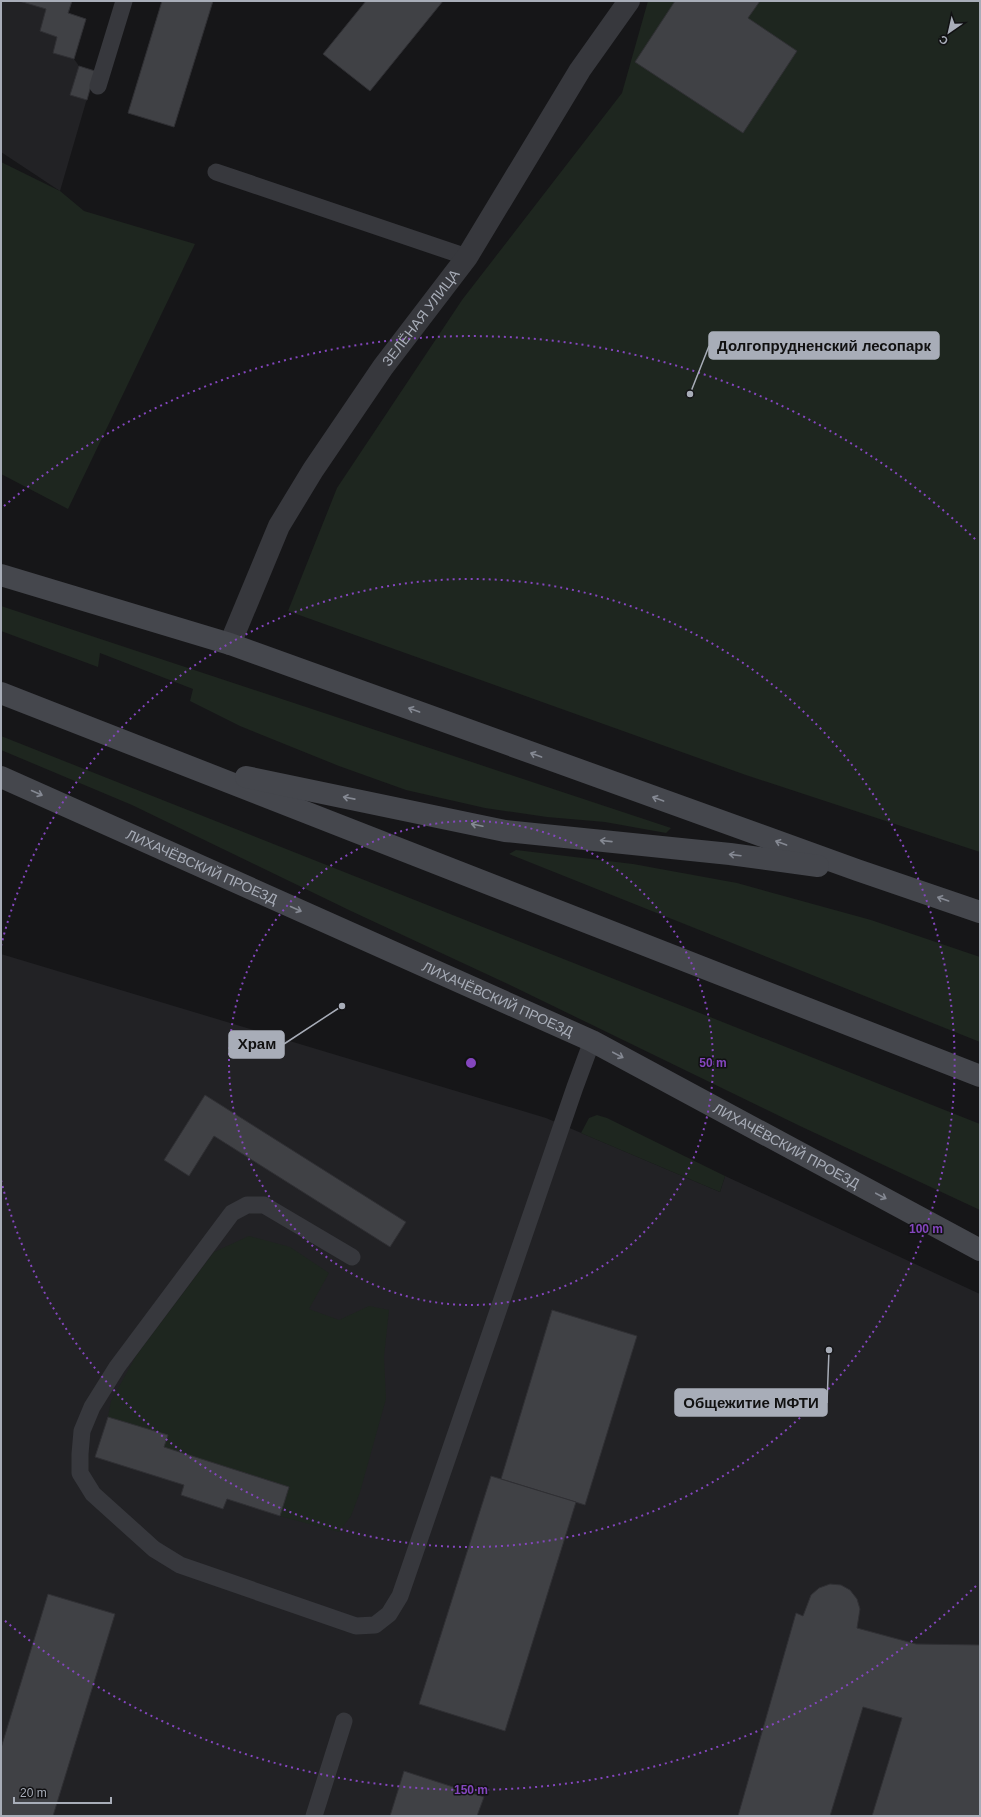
<svg xmlns="http://www.w3.org/2000/svg" width="981" height="1817" font-family="Arial,sans-serif">
	<style>
		.built { fill: #222225 }
		.green { fill: #1e261f }
		.building { fill: #404145; stroke: #303034 }
		.lines { fill: none; stroke-linecap: round; stroke-linejoin: round }
		.service { stroke: #37383d; stroke-width: 17 }
		.minor { stroke: #37383d; stroke-width: 22 }
		.secondary { stroke: #45474d; stroke-width: 22 }
		.oneway { stroke: #858993 }
		.ring { fill: none; stroke: #8446be; stroke-width: 2; stroke-dasharray: 2 4 }
		.labels { text-anchor: middle; stroke-width: 3; stroke-linejoin: round; paint-order: stroke }
		.street-label { font-size: 14px; fill: #a8adb8; stroke: #111113 }
		.centre { fill: #8446be; stroke: #111113; stroke-width: 2 }
		.ring-label { font-size: 12px; text-anchor: middle; font-weight: bold; fill: #8446be; stroke: #111113; stroke-width: 3; stroke-linejoin: round; paint-order: stroke }
		.leader { fill: none; stroke: #a8adb8; stroke-width: 1.5 }
		.callout-dot { fill: #a8adb8; stroke: #111113; stroke-width: 1.5 }
		.callout { fill: #a8adb8; stroke: #a8adb8; stroke-width: 1.5 }
		.callout-label { font-size: 15px; text-anchor: middle; font-weight: bold; fill: #111 }
	</style>
	<rect width="100%" height="100%" fill="#161618"/>
	<g class="built">
		<polygon points="1,1 72,1 69,13 86,19 74,59 79,66 95,71 60,191 1,152"/>
		<polygon points="1,954 546,1118 720,1192 725,1176 980,1294 980,1816 1,1816"/>
	</g>
	<g class="green">
		<polygon points="648,1 980,1 980,852 743,774 288,611 337,488 462,300 622,93"/>
		<polygon points="1,162 60,191 84,211 195,244 68,509 1,474"/>
		<polygon points="1,606 671,828 666,833 605,822 547,817 485,808 406,790 339,766 240,726 190,701 193,689 100,653 98,667 1,631"/>
		<polygon points="1,736 980,1124 980,1210 800,1126 510,985 351,911 132,805 1,750"/>
		<polygon points="516,850 633,864 737,883 871,920 980,957 980,1042 509,854"/>
		<polygon points="597,1115 607,1118 725,1176 720,1192 581,1133 589,1118"/>
		<polygon points="249,1236 290,1247 329,1273 309,1309 339,1320 369,1306 389,1310 384,1357 386,1399 360,1492 351,1516 339,1532 280,1516 289,1487 164,1447 168,1435 108,1417 111,1401 136,1356 214,1252"/>
	</g>
	<g class="building">
		<polygon points="19,1 72,1 68,13 86,19 74,59 53,53 57,37 40,31 46,9"/>
		<polygon points="162,1 213,1 174,127 128,113"/>
		<polygon points="366,1 443,1 370,91 323,54"/>
		<polygon points="675,1 760,1 748,18 797,51 743,133 635,62"/>
		<polygon points="79,66 95,71 87,100 70,95"/>
		<polygon points="205,1095 406,1222 390,1247 214,1136 189,1176 164,1160"/>
		<polygon points="552,1310 637,1336 585,1505 501,1479"/>
		<polygon points="108,1417 168,1435 164,1447 289,1487 280,1516 227,1499 223,1509 181,1495 184,1485 95,1457"/>
		<polygon points="491,1476 576,1502 505,1731 419,1704"/>
		<polygon points="830,1584 841,1585 850,1590 857,1599 860,1609 857,1628 916,1644 980,1645 980,1816 872,1816 902,1718 863,1707 830,1816 738,1816 796,1613 803,1616 811,1595 819,1588"/>
		<polygon points="48,1594 115,1614 53,1816 1,1816 1,1748"/>
		<polygon points="404,1771 484,1797 477,1816 390,1816"/>
	</g>
	<g class="lines">
		<g class="service">
			<polyline points="98,86 124,1"/>
			<polyline points="216,172 467,257"/>
			<polyline points="352,1257 264,1205 247,1205 232,1213 117,1367 92,1407 82,1431 80,1454 80,1473 93,1494 154,1549 180,1565 356,1626 375,1625 389,1614 400,1596 575,1087 592,1041"/>
			<polyline points="314,1816 344,1721"/>
		</g>
		<path class="minor" id="s1" d="M 230,644 L 279,526 L 313,470 L 383,367 L 467,257 L 580,70 L 629,1"/>
		<g class="secondary">
			<polyline points="1,575 230,644 857,870 980,912"/>
			<polyline points="1,693 980,1076"/>
			<path id="s2" d="M 1,777 L 592,1041 L 980,1250"/>
			<polyline points="246,777 505,831 730,854 818,866"/>
		</g>
	</g>
	<defs><path id="oneway-shaft" d="M-6 0H5M1.5-3L5.5 0L1.5 3" fill="none" stroke-width="1.6" stroke-linecap="round" stroke-linejoin="round"/></defs>
	<g class="oneway">
		<use href="#oneway-shaft" transform="translate(414 710) rotate(-160)"/>
		<use href="#oneway-shaft" transform="translate(536 755) rotate(-160)"/>
		<use href="#oneway-shaft" transform="translate(37 793) rotate(24)"/>
		<use href="#oneway-shaft" transform="translate(349 798) rotate(-169)"/>
		<use href="#oneway-shaft" transform="translate(658 799) rotate(-160)"/>
		<use href="#oneway-shaft" transform="translate(477 825) rotate(-168)"/>
		<use href="#oneway-shaft" transform="translate(606 841) rotate(-174)"/>
		<use href="#oneway-shaft" transform="translate(781 843) rotate(-160)"/>
		<use href="#oneway-shaft" transform="translate(735 855) rotate(-173)"/>
		<use href="#oneway-shaft" transform="translate(943 899) rotate(-161)"/>
		<use href="#oneway-shaft" transform="translate(296 909) rotate(24)"/>
		<use href="#oneway-shaft" transform="translate(618 1055) rotate(28)"/>
		<use href="#oneway-shaft" transform="translate(881 1196) rotate(28)"/>
	</g>
	<g class="ring">
		<circle cx="471" cy="1063" r="242"/>
		<path d="M1 946A484 484 0 1 1 1 1180"/>
		<path d="M976 1586A727 727 0 0 1 4 1620M4 506A727 727 0 0 1 976 540"/>
	</g>
	<g class="labels">
		<g class="street-label">
			<text dy="5" stroke="none"><textPath href="#s1" startOffset="380">ЗЕЛЁНАЯ УЛИЦА</textPath></text>
			<text dy="5" stroke="none"><textPath href="#s2" startOffset="220">ЛИХАЧЁВСКИЙ ПРОЕЗД</textPath></text>
			<text dy="5" stroke="none"><textPath href="#s2" startOffset="544">ЛИХАЧЁВСКИЙ ПРОЕЗД</textPath></text>
			<text dy="5" stroke="none"><textPath href="#s2" startOffset="868">ЛИХАЧЁВСКИЙ ПРОЕЗД</textPath></text>
		</g>
	</g>
	<circle cx="471" cy="1063" r="6" class="centre"/>
	<g class="ring-label">
		<text x="713" y="1067">50 m</text>
		<text x="926" y="1233">100 m</text>
		<text x="471" y="1794">150 m</text>
	</g>
	<path class="leader" d="M690 394L709 346M342 1006L284 1044M829 1350L827 1403"/>
	<g class="callout-dot">
		<circle cx="690" cy="394" r="4"/>
		<circle cx="342" cy="1006" r="4"/>
		<circle cx="829" cy="1350" r="4"/>
	</g>
	<g class="callout">
		<rect x="709" y="332" width="230" height="27" rx="4"/>
		<rect x="229" y="1031" width="55" height="27" rx="4"/>
		<rect x="675" y="1389" width="152" height="27" rx="4"/>
	</g>
	<g class="callout-label">
		<text x="824" y="351">Долгопрудненский лесопарк</text>
		<text x="257" y="1049">Храм</text>
		<text x="751" y="1408">Общежитие МФТИ</text>
	</g>
	<rect width="981" height="1817" fill="none" stroke="#a8adb8" stroke-width="4"/>
	<g transform="translate(949 32) rotate(214)" stroke="#111113" stroke-width="3" paint-order="stroke">
	<path d="M0-3L7 15L0 10L-7 15Z" fill="#a8adb8"/>
	<text y="-6" font-size="11" font-weight="bold" text-anchor="middle" fill="#a8adb8">С</text>
	</g>
	<path d="M14 1797v6h97v-6" fill="none" stroke="#a8adb8" stroke-width="2"/>
	<text x="20" y="1797" font-size="12" fill="#a8adb8" stroke="#111113" stroke-width="3" paint-order="stroke">20 m</text>
</svg>
